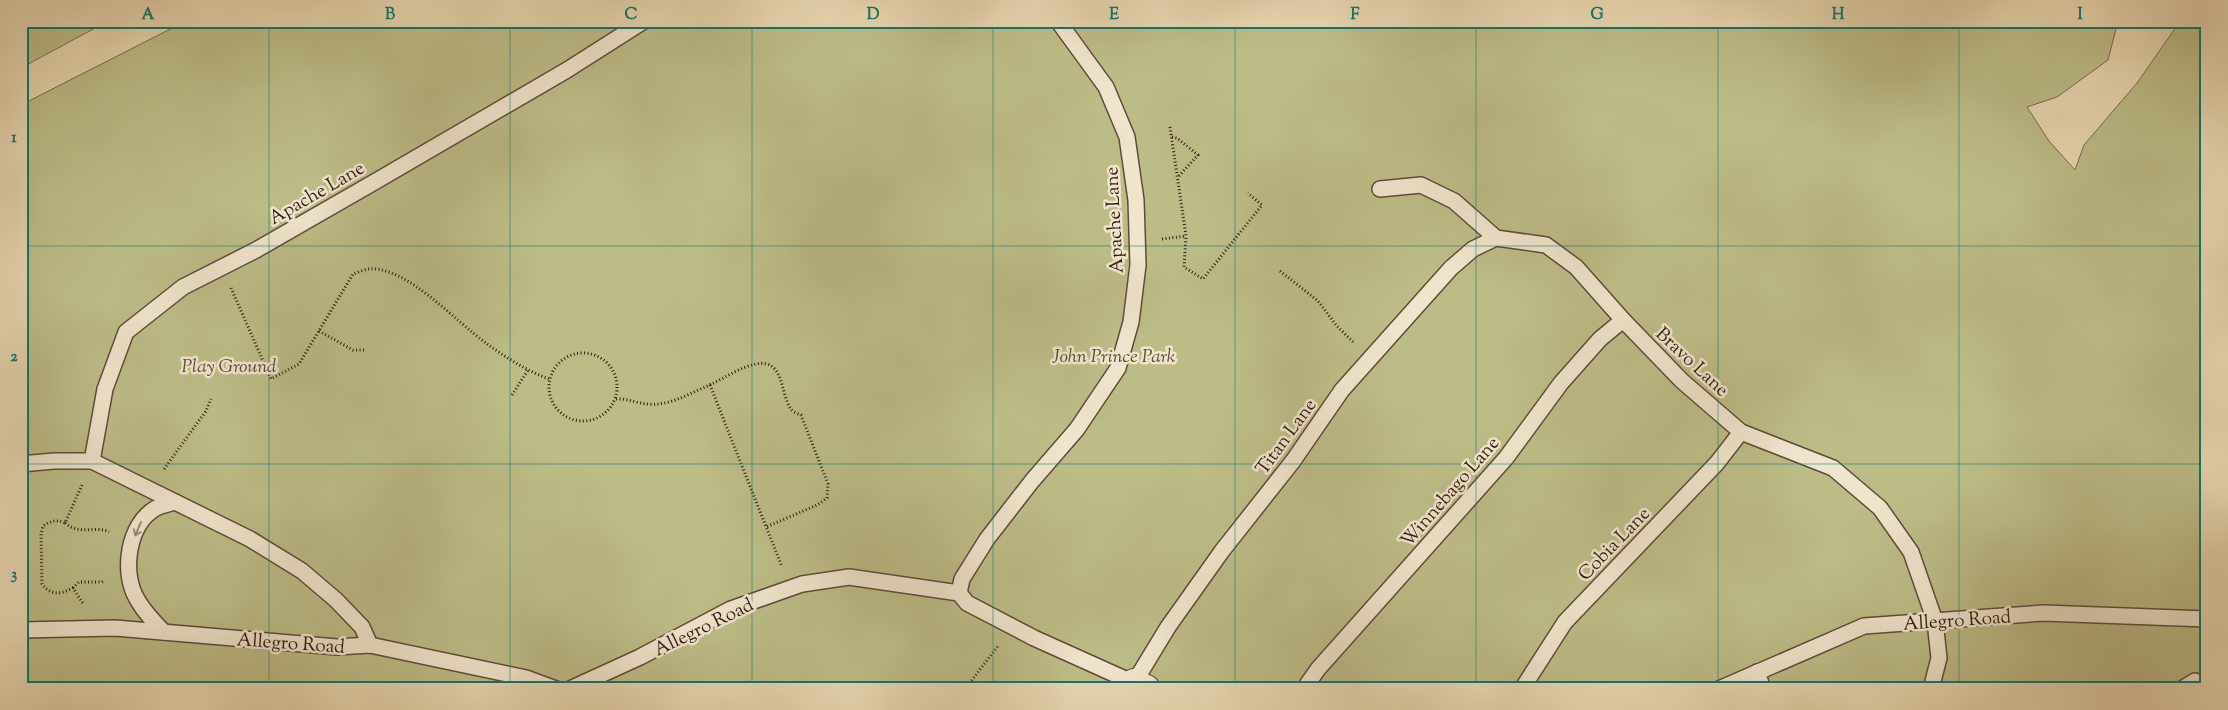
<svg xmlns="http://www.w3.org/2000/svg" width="2228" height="710" font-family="'Sorts Mill Goudy',serif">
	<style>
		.green { fill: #bcbc87; stroke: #776c4c }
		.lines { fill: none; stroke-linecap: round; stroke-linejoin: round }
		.lane-casing { stroke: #5f4b39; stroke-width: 18 }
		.street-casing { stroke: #5f4b39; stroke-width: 30 }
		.path { stroke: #321d11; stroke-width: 3; stroke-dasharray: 1 2.5; stroke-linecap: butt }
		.lane { stroke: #efe4cc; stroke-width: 15 }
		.street { stroke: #efe4cc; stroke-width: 28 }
		.oneway { stroke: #9a8a78 }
		.grid { fill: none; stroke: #0f766e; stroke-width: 1; stroke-opacity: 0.55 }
		.labels { text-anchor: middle; stroke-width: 5; stroke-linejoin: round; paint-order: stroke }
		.street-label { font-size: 19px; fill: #321d11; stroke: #efe4cc }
		.park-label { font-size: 19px; font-style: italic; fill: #5b4d34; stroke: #efe4cc }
		.neatline { fill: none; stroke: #0f766e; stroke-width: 2 }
		.grid-label { font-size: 16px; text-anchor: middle; font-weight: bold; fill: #0f766e }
	</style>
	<rect width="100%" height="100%" fill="#e7d6b0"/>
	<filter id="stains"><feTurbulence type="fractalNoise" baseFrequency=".004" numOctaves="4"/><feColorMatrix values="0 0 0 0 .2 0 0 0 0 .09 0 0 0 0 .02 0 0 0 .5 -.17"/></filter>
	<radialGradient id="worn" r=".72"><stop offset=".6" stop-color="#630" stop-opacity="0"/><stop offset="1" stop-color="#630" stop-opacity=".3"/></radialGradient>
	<g class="green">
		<polygon points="21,21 108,21 21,68"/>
		<polygon points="186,21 2118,21 2108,60 2057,97 2027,107 2049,141 2075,170 2084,145 2137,83 2174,30 2176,21 2207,21 2207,689 21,689 21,105"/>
	</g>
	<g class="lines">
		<defs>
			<g id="lane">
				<polyline points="1380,189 1421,185 1454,201 1496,238 1546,245 1576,267 1623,320 1682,381 1741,432 1833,468 1880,508 1911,552 1935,621 1939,658 1931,689"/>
				<polyline points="92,461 105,389 126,332 183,287 256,250 371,184 567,70 644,21"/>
				<polyline points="21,464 54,461 92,461 250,539 302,571 336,600 362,627 370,645"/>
				<polyline points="959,593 962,579 987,539 1032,481 1077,429 1118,368 1131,322 1138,265 1136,200 1127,137 1106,87 1058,21"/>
				<polyline points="21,630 115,628 337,647 370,645 526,678 556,689"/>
				<path d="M 164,632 C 154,622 144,612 137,599 C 121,572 128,524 156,508 C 162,505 169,504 175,502"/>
				<polyline points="1757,672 1763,689"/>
				<polyline points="570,689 640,657 731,609 802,584 849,577 959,593 967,603 1034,638 1134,683 1168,627 1222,551 1293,461 1342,390 1451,268 1473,249 1496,238"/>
				<polyline points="1304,689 1318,669 1506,458 1561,383 1600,339 1623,320"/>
				<polyline points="1522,689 1565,622 1717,463 1741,432"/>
				<polyline points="1719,689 1864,626 2043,613 2207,619"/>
				<polyline points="2182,689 2195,681"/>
			</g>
			<polyline id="street" points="1134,683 1146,689"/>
		</defs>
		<use href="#lane" class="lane-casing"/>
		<use href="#street" class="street-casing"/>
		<g class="path">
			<polyline points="1170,127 1186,236 1184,267 1203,279 1262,205 1248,193"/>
			<polyline points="1172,137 1177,138 1198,155 1178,177"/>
			<polyline points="1162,239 1186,236"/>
			<polyline points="1280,271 1318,301 1336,325 1353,342"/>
			<path d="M 231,288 L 271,379 L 299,364 L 353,274 C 357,273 363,270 368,269 C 406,265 456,322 486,343 C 505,357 527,371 549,379"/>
			<polyline points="319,331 353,350 364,350"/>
			<circle cx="583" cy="387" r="34"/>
			<path d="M 710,385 C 724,378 741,367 756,364 C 785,358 780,395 791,409 C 793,412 798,414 801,415 L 828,484 L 827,498 L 817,505 L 766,527"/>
			<polyline points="512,395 528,370"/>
			<path d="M 616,399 C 626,398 636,403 647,404 C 668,407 690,393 710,385 L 782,567"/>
			<polyline points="164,469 206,411 211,399"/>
			<path d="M 82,485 L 65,523 C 56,519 51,521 43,526 L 41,534 L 42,584 C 51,596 61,594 73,588 L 84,605"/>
			<path d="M 65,523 C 81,536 95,525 109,532"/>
			<polyline points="73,588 79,582 102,582 105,580"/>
			<polyline points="965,689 998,646"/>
		</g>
		<use href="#lane" class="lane"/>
		<use href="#street" class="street"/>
	</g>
	<defs><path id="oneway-shaft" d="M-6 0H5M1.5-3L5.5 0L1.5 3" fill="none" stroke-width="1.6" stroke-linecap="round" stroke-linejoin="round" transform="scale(1.25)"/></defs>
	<use class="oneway" href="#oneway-shaft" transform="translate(138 529) rotate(113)"/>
	<path class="grid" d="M 269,21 L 269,689M 510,21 L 510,689M 752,21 L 752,689M 993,21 L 993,689M 1235,21 L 1235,689M 1476,21 L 1476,689M 1718,21 L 1718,689M 1959,21 L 1959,689M 21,246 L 2207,246M 21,464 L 2207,464"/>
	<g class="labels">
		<g class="street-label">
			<text transform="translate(316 192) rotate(-30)" y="7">Apache Lane</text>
			<text transform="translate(1113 220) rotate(-93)" y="7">Apache Lane</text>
			<text transform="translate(1693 361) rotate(43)" y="7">Bravo Lane</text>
			<text transform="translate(1285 436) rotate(-54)" y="7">Titan Lane</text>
			<text transform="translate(1449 491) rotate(-49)" y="7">Winnebago Lane</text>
			<text transform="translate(1613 543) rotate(-46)" y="7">Cobia Lane</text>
			<text transform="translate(1957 619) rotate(-4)" y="7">Allegro Road</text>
			<text transform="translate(703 626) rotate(-26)" y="7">Allegro Road</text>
			<text transform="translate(291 642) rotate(4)" y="7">Allegro Road</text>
		</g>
		<g class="park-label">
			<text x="1114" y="362">John Prince Park</text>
			<text x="229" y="372">Play Ground</text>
		</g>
	</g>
	<rect width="2228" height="710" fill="none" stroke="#e7d6b0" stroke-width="55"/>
	<rect x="28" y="28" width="2172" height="654" class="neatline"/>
	<g class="grid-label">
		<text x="148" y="19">A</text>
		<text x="390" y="19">B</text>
		<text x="631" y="19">C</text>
		<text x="873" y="19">D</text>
		<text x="1114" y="19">E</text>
		<text x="1355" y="19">F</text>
		<text x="1597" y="19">G</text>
		<text x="1838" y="19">H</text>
		<text x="2080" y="19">I</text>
		<text x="14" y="142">1</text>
		<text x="14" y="361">2</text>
		<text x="14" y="579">3</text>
	</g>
	<rect width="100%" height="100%" filter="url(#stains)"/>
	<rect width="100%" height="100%" fill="url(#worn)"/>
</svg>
